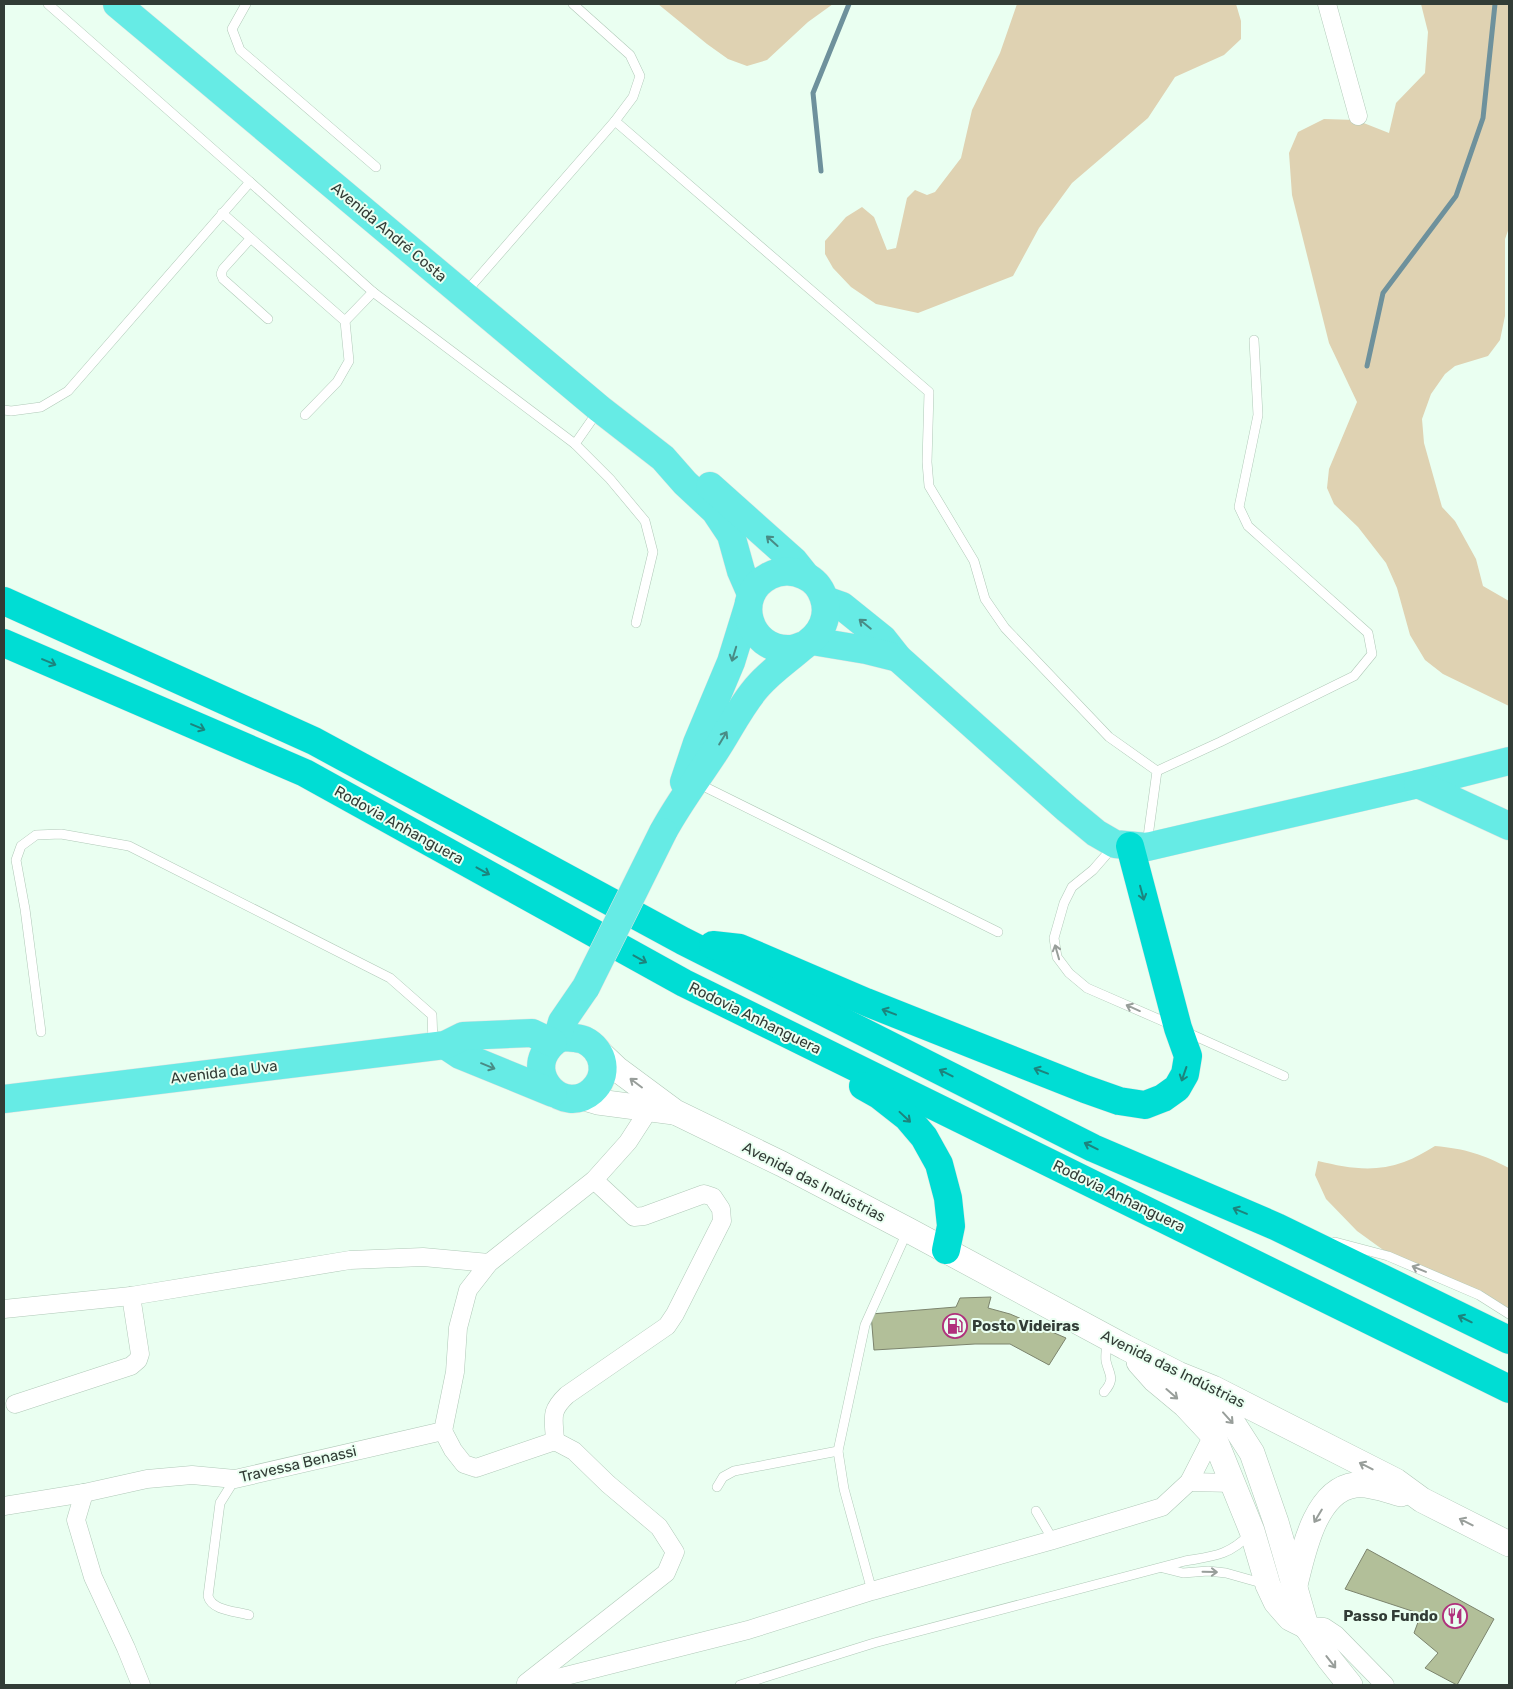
<svg xmlns="http://www.w3.org/2000/svg" width="1513" height="1689" font-family="Rubik,sans-serif">
	<style>
		.green { fill: #dfd2b2 }
		.lines { fill: none; stroke-linecap: round; stroke-linejoin: round }
		.stream { stroke: #6e919c; stroke-width: 5 }
		.building { fill: #b2bf99; stroke: #7c846d }
		.service-casing { stroke: #b0c9b8; stroke-width: 10 }
		.minor-casing { stroke: #b0c9b8; stroke-width: 19 }
		.secondary-casing { stroke: #b0c9b8; stroke-width: 26 }
		.primary-casing { stroke: #e2e4e3; stroke-width: 29 }
		.motorway-casing { stroke: #e2e4e3; stroke-width: 29 }
		.service { stroke: #fff; stroke-width: 9 }
		.minor { stroke: #fff; stroke-width: 18 }
		.secondary { stroke: #fff; stroke-width: 25 }
		.primary { stroke: #66ebe5; stroke-width: 28 }
		.motorway { stroke: #00ddd4; stroke-width: 28 }
		.primary-bridge-casing { stroke: #e2e4e3; stroke-width: 29; stroke-linecap: butt }
		.primary-bridge { stroke: #66ebe5; stroke-width: 28 }
		.oneway { stroke: #498b85 }
		.oneway2 { stroke: #1c847d }
		.oneway3 { stroke: #989e9a }
		.labels { text-anchor: middle; stroke-width: 4; stroke-linejoin: round; paint-order: stroke }
		.street-label { font-size: 15px; fill: #323c36; stroke: #eafff1 }
		.poi-label { font-size: 15px; font-weight: bold; fill: #323c36; stroke: #eafff1; text-anchor: start }
	</style>
	<rect width="100%" height="100%" fill="#eafff1"/>
	<g class="green">
		<polygon points="658,4 833,4 808,22 767,60 747,66 728,59 707,44"/>
		<polygon points="1017,4 1236,4 1241,21 1241,39 1224,55 1175,77 1148,118 1072,183 1039,228 1013,276 918,313 876,304 851,287 833,268 825,254 825,241 846,217 862,207 874,217 887,250 896,248 907,198 915,190 927,195 935,192 961,158 972,110 1000,53"/>
		<polygon points="1421,4 1509,4 1509,228 1505,239 1505,316 1500,340 1488,356 1455,366 1445,374 1431,394 1422,419 1424,443 1442,507 1455,521 1476,559 1483,586 1509,601 1509,706 1443,674 1425,660 1410,635 1397,588 1386,563 1358,527 1334,504 1327,488 1329,469 1357,402 1329,343 1292,195 1289,153 1298,132 1324,119 1356,120 1389,133 1396,103 1425,73 1428,32"/>
		<path d="M 1435,1146 C 1466,1149 1482,1154 1509,1168 L 1509,1312 L 1386,1252 L 1357,1231 L 1326,1199 L 1315,1175 L 1318,1161 C 1348,1168 1374,1173 1404,1162 C 1415,1158 1425,1152 1435,1146 Z"/>
	</g>
	<g class="lines">
		<g class="stream">
			<polyline points="821,171 813,93 849,4"/>
			<polyline points="1367,366 1383,293 1456,196 1483,118 1495,4"/>
		</g>
	</g>
	<g class="building">
		<polygon points="991,1297 988,1308 1010,1314 1066,1338 1049,1365 1010,1344 975,1344 874,1350 871,1314 956,1307 960,1298"/>
		<polygon points="1367,1549 1494,1619 1457,1685 1425,1668 1438,1653 1414,1633 1421,1614 1345,1589"/>
	</g>
	<g class="lines">
		<defs>
			<g id="service">
				<polyline points="48,4 250,182"/>
				<polyline points="246,4 232,29 240,50 376,167"/>
				<polyline points="615,121 929,392 927,462 929,486 974,561 985,599 1005,628 1109,737 1157,771 1147,844"/>
				<polyline points="222,213 345,321"/>
				<polyline points="250,239 223,269 221,274 223,279 268,319"/>
				<polyline points="465,293 615,121 633,97 640,76 630,55 573,4"/>
				<polyline points="4,410 11,411 41,407 68,391 250,182 373,292 575,444 598,411"/>
				<polyline points="305,415 337,382 349,361 345,321 373,292"/>
				<polyline points="575,444 610,479 645,521 653,552 636,623"/>
				<polyline points="1157,771 1220,742 1354,676 1372,654 1368,633 1248,526 1239,507 1258,415 1254,340"/>
				<polyline points="697,783 998,932"/>
				<polyline points="1113,847 1093,870 1072,887 1064,903 1054,938 1057,957 1069,973 1087,988 1172,1025"/>
				<polyline points="41,1032 25,909 16,860 21,846 36,835 61,834 129,846 390,978 432,1015 433,1043"/>
				<polyline points="1186,1032 1284,1076"/>
				<polyline points="1335,1242 1388,1256 1479,1295 1509,1314"/>
				<path d="M 1104,1392 C 1116,1378 1109,1375 1106,1361 C 1105,1355 1107,1347 1107,1340"/>
				<path d="M 235,1479 L 220,1503 L 208,1596 C 212,1611 236,1611 249,1615"/>
				<polyline points="717,1487 723,1477 734,1471 838,1451"/>
				<polyline points="1036,1511 1053,1540"/>
				<polyline points="1163,1568 1183,1573 1208,1571 1226,1573 1265,1584"/>
				<polyline points="872,1591 844,1489 838,1451 865,1325 907,1232"/>
				<path d="M 740,1685 L 874,1643 L 1185,1561 C 1214,1556 1228,1556 1250,1534"/>
			</g>
			<g id="minor">
				<polyline points="1327,4 1358,116"/>
				<polyline points="4,1309 131,1296 350,1260 423,1257 489,1263"/>
				<polyline points="15,1404 131,1366 138,1360 140,1354 131,1296"/>
				<polyline points="443,1431 453,1450 464,1464 476,1468 555,1441 574,1451 608,1484 659,1527 675,1552 666,1573 526,1683"/>
				<path d="M 555,1441 C 554,1418 549,1412 567,1395 L 667,1326 L 675,1314 L 722,1221 L 721,1209 L 713,1197 L 704,1194 L 644,1216 L 634,1217 L 594,1180"/>
				<polyline points="1189,1482 1234,1483"/>
				<polyline points="84,1493 76,1520 93,1577 126,1648 141,1685"/>
				<polyline points="4,1506 84,1493 147,1479 192,1475 235,1479 443,1431 455,1372 458,1328 468,1290 489,1263 594,1180 628,1142 650,1108"/>
				<polyline points="1306,1626 1324,1627 1336,1635 1385,1685"/>
				<polyline points="530,1685 748,1630 872,1591 1053,1540 1162,1507 1189,1482 1213,1435"/>
			</g>
			<g id="secondary">
				<polyline points="598,1051 617,1069 675,1112 782,1164 908,1230 1125,1347 1178,1374 1213,1388 1396,1481 1422,1500 1509,1544"/>
				<polyline points="581,1097 598,1102 674,1112"/>
				<polyline points="1139,1362 1155,1380 1185,1405 1213,1435 1252,1531 1268,1585 1276,1602 1290,1618 1306,1626"/>
				<polyline points="1197,1391 1220,1410 1234,1425 1252,1453 1276,1522 1306,1626 1330,1660 1350,1685"/>
				<path d="M 1295,1585 C 1303,1553 1315,1490 1355,1485 C 1370,1483 1386,1490 1401,1494"/>
			</g>
			<g id="primary">
				<polyline points="117,4 600,409 663,458 685,483 715,511 731,535 741,571 751,594"/>
				<polyline points="710,486 794,561 806,576"/>
				<polyline points="825,600 842,606 883,639 898,658 1067,809 1096,833 1115,844 1147,847 1418,784 1509,761"/>
				<polyline points="812,641 866,650 898,658"/>
				<polyline points="684,782 697,743 731,662 748,607"/>
				<polyline points="1418,784 1509,826"/>
				<path d="M 663,832 C 678,804 697,779 714,753 C 729,731 740,706 758,686 C 770,672 786,661 800,649 C 810,641 818,636 823,624 C 830,607 823,584 805,576 C 794,570 780,570 769,576 C 732,595 748,651 790,649 C 794,649 799,647 804,645"/>
				<path d="M 565,1037 C 571,1038 579,1038 584,1040 C 605,1050 609,1076 592,1091 C 564,1116 524,1076 549,1047 C 554,1041 557,1039 565,1037 Z"/>
				<polyline points="557,1039 562,1022 586,987"/>
				<polyline points="445,1045 460,1055 553,1093"/>
				<polyline points="4,1099 445,1045 463,1036 532,1033 553,1043"/>
			</g>
			<g id="motorway">
				<polyline points="4,601 314,741 683,941 1093,1148 1277,1227 1509,1340"/>
				<polyline points="4,643 305,773 684,983 1509,1389"/>
				<polyline points="713,945 740,948 866,1002 1085,1089 1119,1101 1145,1105 1163,1098 1177,1088 1185,1074 1188,1056 1178,1028 1130,846"/>
				<polyline points="863,1086 879,1095 907,1117 924,1137 939,1164 948,1198 951,1226 946,1250"/>
			</g>
		</defs>
		<use href="#service" class="service-casing"/>
		<use href="#minor" class="minor-casing"/>
		<use href="#secondary" class="secondary-casing"/>
		<use href="#primary" class="primary-casing"/>
		<use href="#motorway" class="motorway-casing"/>
		<use href="#service" class="service"/>
		<use href="#minor" class="minor"/>
		<use href="#secondary" class="secondary"/>
		<use href="#primary" class="primary"/>
		<use href="#motorway" class="motorway"/>
		<defs>
			<polyline id="primary-bridge" points="586,987 663,832"/>
		</defs>
		<use href="#primary-bridge" class="primary-bridge-casing"/>
		<use href="#primary-bridge" class="primary-bridge"/>
	</g>
	<defs><path id="oneway-shaft" d="M-6 0H5M1.5-3L5.5 0L1.5 3" fill="none" stroke-width="1.6" stroke-linecap="round" stroke-linejoin="round" transform="scale(1.25)"/></defs>
	<g class="oneway">
		<use href="#oneway-shaft" transform="translate(772 541) rotate(-138)"/>
		<use href="#oneway-shaft" transform="translate(865 624) rotate(-141)"/>
		<use href="#oneway-shaft" transform="translate(734 654) rotate(107)"/>
		<use href="#oneway-shaft" transform="translate(723 738) rotate(-59)"/>
		<use href="#oneway-shaft" transform="translate(488 1066) rotate(22)"/>
	</g>
	<g class="oneway2">
		<use href="#oneway-shaft" transform="translate(49 662) rotate(23)"/>
		<use href="#oneway-shaft" transform="translate(198 727) rotate(23)"/>
		<use href="#oneway-shaft" transform="translate(483 871) rotate(29)"/>
		<use href="#oneway-shaft" transform="translate(1142 893) rotate(75)"/>
		<use href="#oneway-shaft" transform="translate(640 959) rotate(29)"/>
		<use href="#oneway-shaft" transform="translate(889 1012) rotate(-159)"/>
		<use href="#oneway-shaft" transform="translate(1041 1071) rotate(-159)"/>
		<use href="#oneway-shaft" transform="translate(946 1073) rotate(-153)"/>
		<use href="#oneway-shaft" transform="translate(1184 1074) rotate(109)"/>
		<use href="#oneway-shaft" transform="translate(905 1117) rotate(43)"/>
		<use href="#oneway-shaft" transform="translate(1091 1146) rotate(-154)"/>
		<use href="#oneway-shaft" transform="translate(1240 1211) rotate(-157)"/>
		<use href="#oneway-shaft" transform="translate(1465 1319) rotate(-154)"/>
	</g>
	<g class="oneway3">
		<use href="#oneway-shaft" transform="translate(1057 952) rotate(-106)"/>
		<use href="#oneway-shaft" transform="translate(1133 1008) rotate(-156)"/>
		<use href="#oneway-shaft" transform="translate(636 1083) rotate(-143)"/>
		<use href="#oneway-shaft" transform="translate(1419 1269) rotate(-157)"/>
		<use href="#oneway-shaft" transform="translate(1172 1394) rotate(41)"/>
		<use href="#oneway-shaft" transform="translate(1228 1418) rotate(48)"/>
		<use href="#oneway-shaft" transform="translate(1366 1466) rotate(-153)"/>
		<use href="#oneway-shaft" transform="translate(1318 1516) rotate(121)"/>
		<use href="#oneway-shaft" transform="translate(1466 1522) rotate(-153)"/>
		<use href="#oneway-shaft" transform="translate(1210 1572) rotate(1)"/>
		<use href="#oneway-shaft" transform="translate(1331 1662) rotate(52)"/>
	</g>
	<defs>
		<symbol id="fuel-ring" viewBox="-11 -11 22 22"><circle r="9.5" fill="#eafff1" stroke="#b0307c" stroke-width="1.5"/><path d="M-5.5-6h7V0h2V4h1.3V-2.5L3-4.5l.8-.8L6-3V5H2.5V1h-1V6h-7ZM-4.2-4.7v3.2H.2V-4.7Z" fill="#b0307c"/></symbol>
		<symbol id="restaurant-ring" viewBox="-11 -11 22 22"><circle r="9.5" fill="#eafff1" stroke="#b0307c" stroke-width="1.5"/><path d="M-5-6h1v4h1v-4h1v4h1v-4h1v5L-1.5 .5V6h-2V.5L-5-1ZM5-6V6H3V1.5H1.5Q1.5-4 5-6Z" fill="#b0307c"/></symbol>
	</defs>
	<g fill-rule="evenodd">
		<use href="#fuel-ring" x="941" y="1312" width="28" height="28"/>
		<use href="#restaurant-ring" x="1441" y="1602" width="28" height="28"/>
	</g>
	<g class="labels">
		<g class="street-label">
			<text transform="translate(389 232) rotate(40)" y="5">Avenida André Costa</text>
			<text transform="translate(399 825) rotate(29)" y="5">Rodovia Anhanguera</text>
			<text transform="translate(755 1018) rotate(26)" y="5">Rodovia Anhanguera</text>
			<text transform="translate(224 1072) rotate(-7)" y="5">Avenida da Uva</text>
			<text transform="translate(814 1182) rotate(27)" y="5">Avenida das Indústrias</text>
			<text transform="translate(1119 1196) rotate(26)" y="5">Rodovia Anhanguera</text>
			<text transform="translate(1173 1369) rotate(26)" y="5">Avenida das Indústrias</text>
			<text transform="translate(298 1464) rotate(-13)" y="5">Travessa Benassi</text>
		</g>
		<g class="poi-label">
			<text x="972" y="1331">Posto Videiras</text>
			<text x="1438" y="1621" text-anchor="end">Passo Fundo</text>
		</g>
	</g>
	<rect width="1513" height="1689" fill="none" stroke="#323c36" stroke-width="10"/>
</svg>
